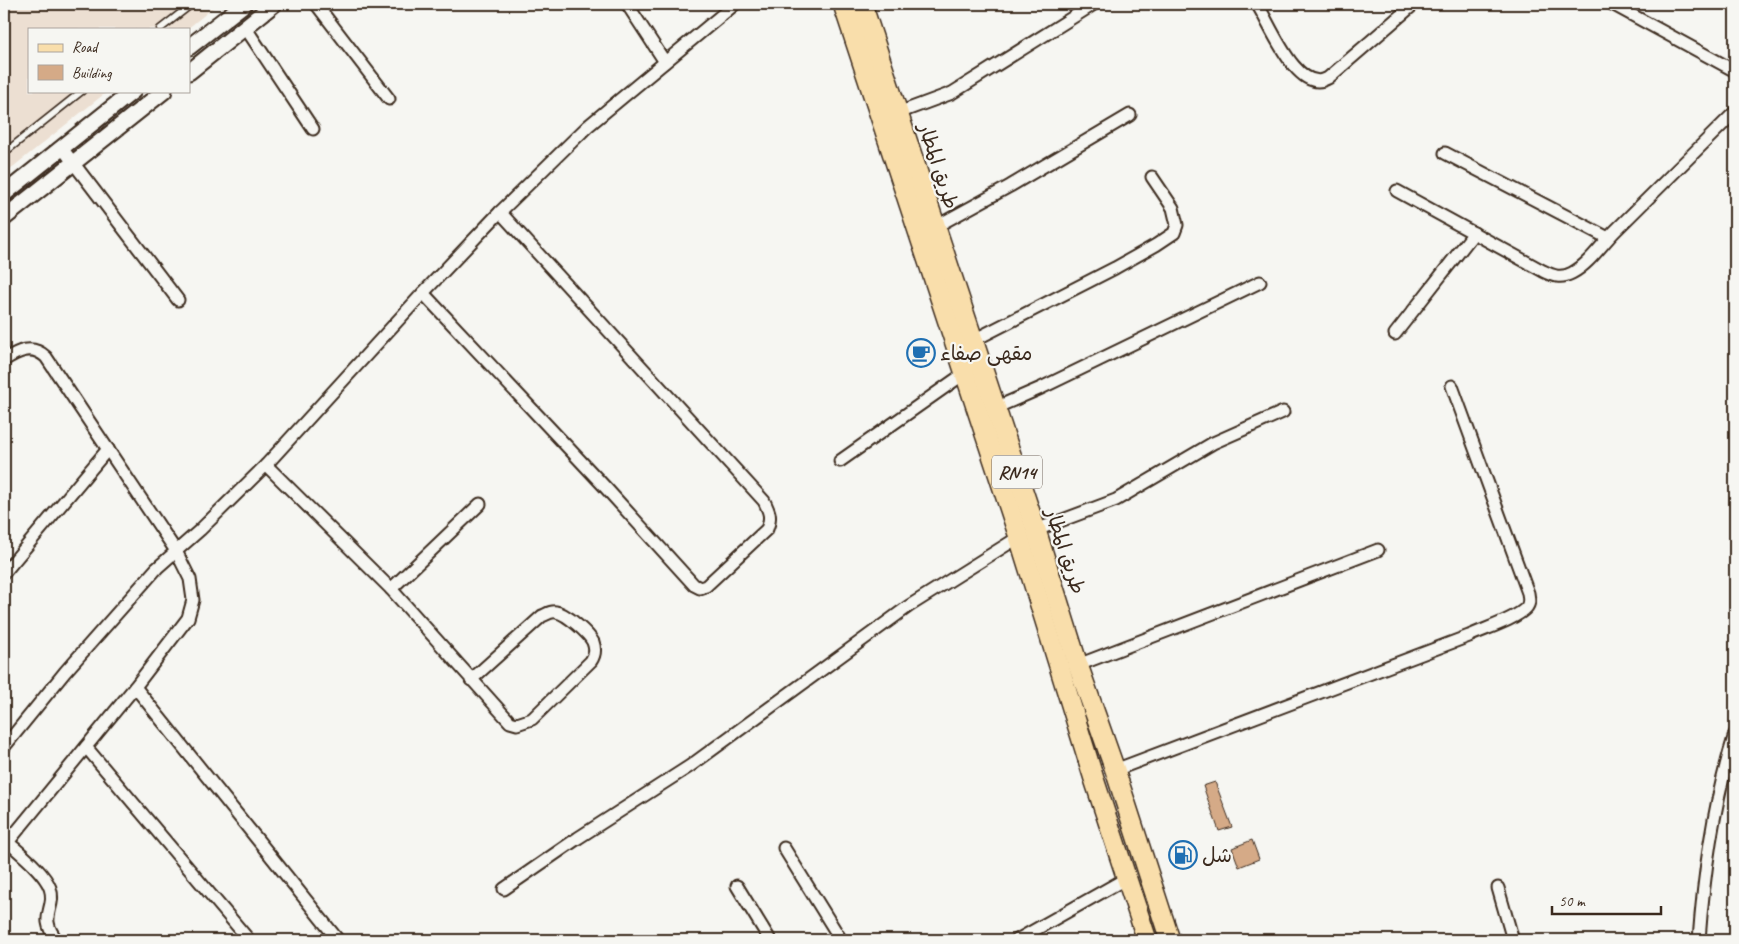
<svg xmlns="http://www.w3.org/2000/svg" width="1739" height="944" font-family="Caveat,'Playpen Sans Arabic',sans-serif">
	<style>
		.built { fill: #ecdfd2 }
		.building { fill: #d5aa87; stroke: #3b2a1e }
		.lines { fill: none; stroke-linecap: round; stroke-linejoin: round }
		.service-casing { stroke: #3b2a1e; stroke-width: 9 }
		.minor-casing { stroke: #3b2a1e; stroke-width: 15 }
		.tertiary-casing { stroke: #3b2a1e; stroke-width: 19 }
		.primary-casing { stroke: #3b2a1e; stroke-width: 22 }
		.service { stroke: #f6f6f2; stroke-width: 5.5 }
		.minor { stroke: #f6f6f2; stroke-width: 11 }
		.tertiary { stroke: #f6f6f2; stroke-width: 15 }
		.primary { stroke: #f9deab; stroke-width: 19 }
		.labels { text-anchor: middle; stroke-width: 4.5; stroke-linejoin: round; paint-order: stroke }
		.shield { fill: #f6f6f2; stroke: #73675e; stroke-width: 1 }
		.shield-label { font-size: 19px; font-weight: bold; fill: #3b2a1e }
		.street-label { font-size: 20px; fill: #3b2a1e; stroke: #f6f6f2 }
		.poi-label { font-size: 20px; fill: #3b2a1e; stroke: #f6f6f2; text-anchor: start }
	</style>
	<rect width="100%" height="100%" fill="#f6f6f2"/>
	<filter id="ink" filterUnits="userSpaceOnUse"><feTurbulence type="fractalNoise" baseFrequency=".02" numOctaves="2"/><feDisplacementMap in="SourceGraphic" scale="10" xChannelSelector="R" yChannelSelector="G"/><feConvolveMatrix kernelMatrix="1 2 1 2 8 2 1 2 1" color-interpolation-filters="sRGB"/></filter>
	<g filter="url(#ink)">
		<polygon class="built" points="4,4 218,4 187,29 29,29 29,91 108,91 4,174"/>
		<g class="building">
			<polygon points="1215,782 1232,827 1219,831 1203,786"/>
			<polygon points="1252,840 1259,859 1239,867 1232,848"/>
		</g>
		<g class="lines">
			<defs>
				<g id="service">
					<polyline points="160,29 192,4"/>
					<polyline points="4,153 82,91"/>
				</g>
				<g id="minor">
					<polyline points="316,4 389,99"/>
					<polyline points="627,4 665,62"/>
					<path d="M 1257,4 C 1270,23 1297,96 1328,78 L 1414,4"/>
					<polyline points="1612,4 1735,71"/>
					<polyline points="245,27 313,129"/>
					<polyline points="898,113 952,93 1094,4"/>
					<polyline points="62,148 178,300"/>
					<polyline points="1445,153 1608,238"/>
					<path d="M 1397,191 L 1543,271 C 1553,276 1561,279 1572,273 C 1589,264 1601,245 1615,231 C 1655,191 1695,152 1735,112"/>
					<polyline points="935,227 1010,186 1130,115"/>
					<path d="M 423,293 L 605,487 L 694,585 L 700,588 L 706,586 L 767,529 C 772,517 769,511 764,501 L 500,212"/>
					<polyline points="1395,334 1474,233"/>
					<polyline points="972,341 1115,268 1156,245 1174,233 1177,225 1173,208 1152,177"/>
					<path d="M 4,360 C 18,351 32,344 46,357 L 176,551 L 190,579 L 193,600 L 188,618 L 135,687 L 4,847"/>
					<polyline points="995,408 1041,388 1260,282"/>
					<polyline points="840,461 965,373"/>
					<path d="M 266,465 L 391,589 L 510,722 L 517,724 L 532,719 L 591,661 C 595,655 596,650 593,642 C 589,634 566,613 556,612 C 551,611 547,614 542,616 L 471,680"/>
					<polyline points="1036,530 1116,500 1213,443 1283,412"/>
					<polyline points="4,573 108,449"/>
					<polyline points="391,589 480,504"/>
					<polyline points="1078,665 1378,550"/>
					<polyline points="135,687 338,940"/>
					<polyline points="4,747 65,672 157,568 200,530 266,465 423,293 500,212 588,126 735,4"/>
					<polyline points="86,747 249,940"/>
					<path d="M 1115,770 L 1469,636 C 1484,629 1516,619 1526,608 C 1530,604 1529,599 1528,593 L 1452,386"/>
					<path d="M 8,842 C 21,854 44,872 50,888 C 57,909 37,916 57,940"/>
					<polyline points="784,848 841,940"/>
					<polyline points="737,886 770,940"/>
					<polyline points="1498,888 1513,940"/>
					<polyline points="504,889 578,838 690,766 909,606 1019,537"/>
					<polyline points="1017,940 1127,878"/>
					<path d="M 1699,940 C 1704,870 1714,801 1735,734"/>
				</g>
				<g id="tertiary">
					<polyline points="189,47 244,4"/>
					<polyline points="189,72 274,4"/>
					<polyline points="4,194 133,91"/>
					<polyline points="4,218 164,91"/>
				</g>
				<g id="primary">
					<polyline points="843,4 1019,537 1094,779 1147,940"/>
					<polyline points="862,4 1036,530 1078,665 1115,770 1170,940"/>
				</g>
			</defs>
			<use href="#service" class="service-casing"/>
			<use href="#minor" class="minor-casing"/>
			<use href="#tertiary" class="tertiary-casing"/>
			<use href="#primary" class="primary-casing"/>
			<use href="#service" class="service"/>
			<use href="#minor" class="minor"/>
			<use href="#tertiary" class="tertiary"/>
			<use href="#primary" class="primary"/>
		</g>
	</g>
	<defs>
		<symbol id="cafe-ring" viewBox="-11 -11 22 22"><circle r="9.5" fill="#f6f6f2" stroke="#1f6fb2" stroke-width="1.5"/><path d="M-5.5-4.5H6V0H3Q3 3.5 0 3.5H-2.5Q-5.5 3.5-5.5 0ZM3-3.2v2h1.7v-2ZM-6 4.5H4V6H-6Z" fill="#1f6fb2"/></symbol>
		<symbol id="fuel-ring" viewBox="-11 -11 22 22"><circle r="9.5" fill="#f6f6f2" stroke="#1f6fb2" stroke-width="1.5"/><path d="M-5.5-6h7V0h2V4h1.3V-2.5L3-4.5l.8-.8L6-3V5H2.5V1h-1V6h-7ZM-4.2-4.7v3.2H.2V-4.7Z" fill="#1f6fb2"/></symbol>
	</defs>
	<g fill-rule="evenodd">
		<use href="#cafe-ring" x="905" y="337" width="32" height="32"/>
		<use href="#fuel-ring" x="1167" y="839" width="32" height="32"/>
	</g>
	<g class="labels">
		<rect class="shield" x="992" y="455.5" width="50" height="33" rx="4"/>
		<g class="shield-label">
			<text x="1017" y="479">RN14</text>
		</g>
		<g class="street-label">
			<text transform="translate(939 166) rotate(72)" y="7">طريق المطار</text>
			<text transform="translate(1066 551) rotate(72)" y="7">طريق المطار</text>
		</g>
		<g class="poi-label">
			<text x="940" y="360">مقهى صفاء</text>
			<text x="1202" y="862">شل</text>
		</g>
	</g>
	<rect width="1739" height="944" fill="none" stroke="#f6f6f2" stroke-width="20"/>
	<rect x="10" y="10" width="1719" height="924" fill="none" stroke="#3b2a1e" stroke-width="2" filter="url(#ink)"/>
	<rect x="28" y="28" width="162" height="65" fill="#f6f6f2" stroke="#aba49d"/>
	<rect x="38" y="44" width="25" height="8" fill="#f9deab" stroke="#aba49d"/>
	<text x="72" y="52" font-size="15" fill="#3b2a1e">Road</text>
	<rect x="38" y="65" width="25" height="15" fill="#d5aa87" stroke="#aba49d"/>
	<text x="72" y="78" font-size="15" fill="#3b2a1e">Building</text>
	<path d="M1552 906v8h109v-8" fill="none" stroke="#3b2a1e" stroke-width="2.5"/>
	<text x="1559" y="906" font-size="15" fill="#3b2a1e" stroke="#f6f6f2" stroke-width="4" paint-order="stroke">50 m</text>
</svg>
